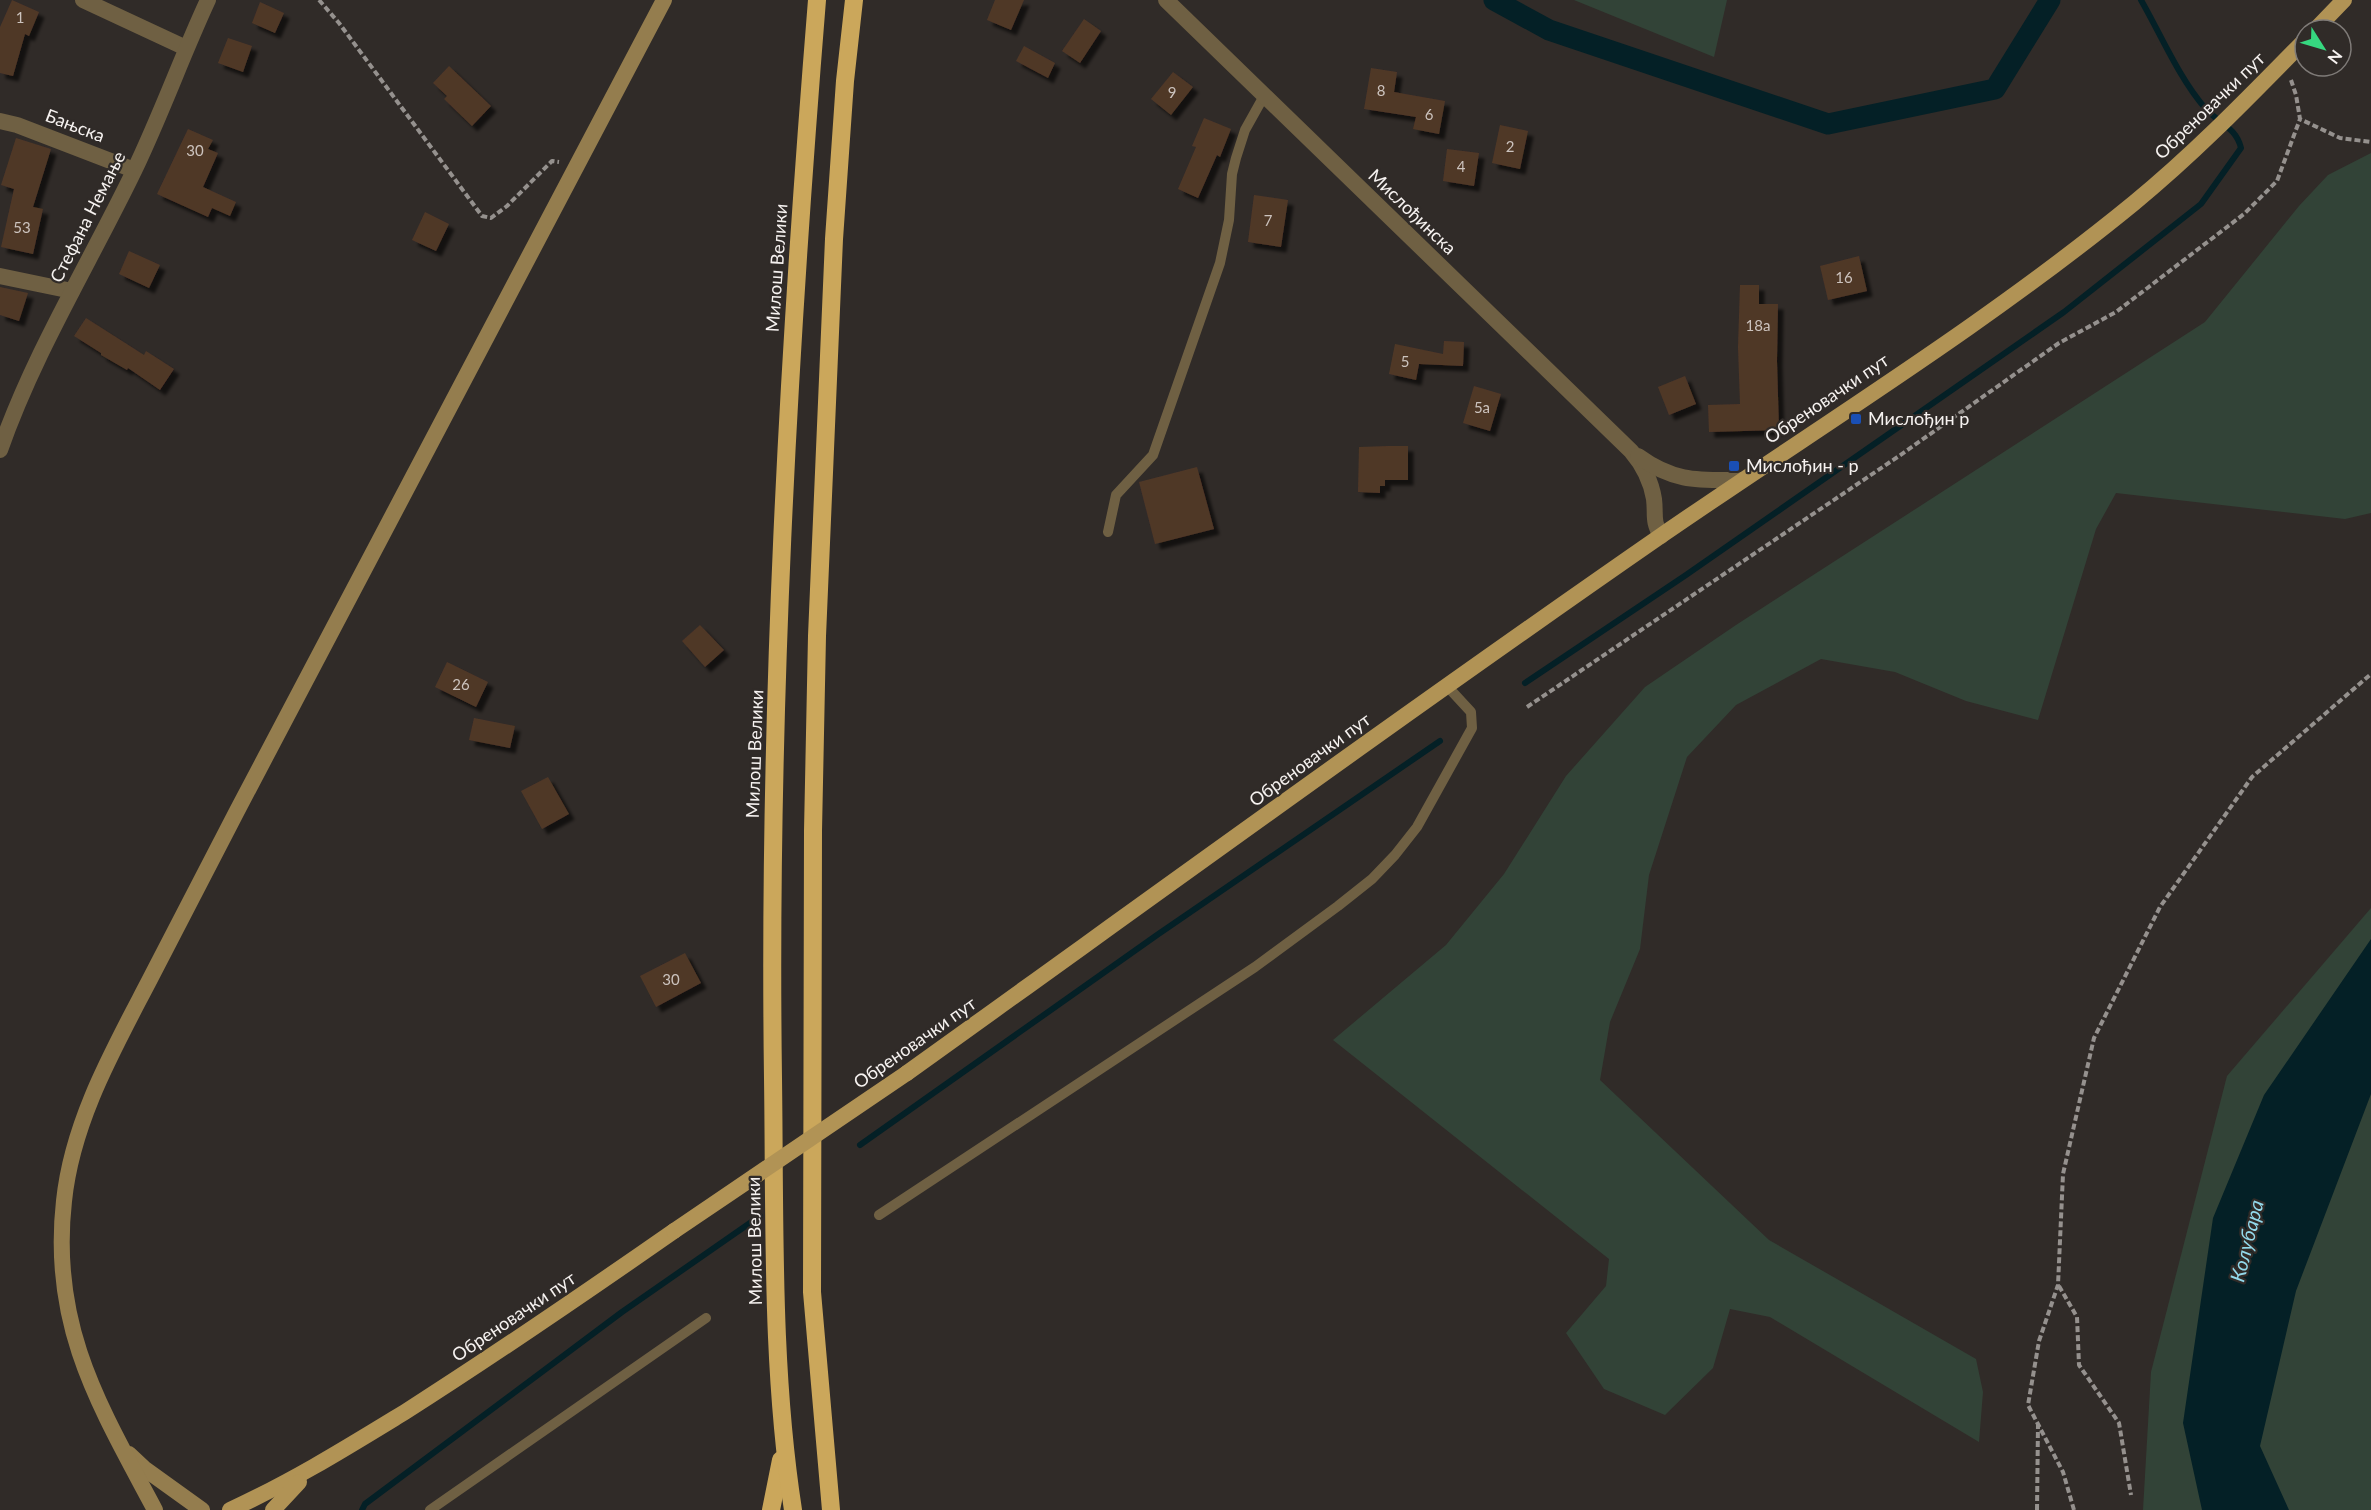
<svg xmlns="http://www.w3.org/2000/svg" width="2371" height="1510" font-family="Lato,sans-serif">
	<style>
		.green { fill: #324337 }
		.water { fill: #042026 }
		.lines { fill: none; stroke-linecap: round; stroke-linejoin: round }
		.stream { stroke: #042026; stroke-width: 6 }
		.canal { stroke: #042026; stroke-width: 21 }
		.building { fill: #503727; filter: url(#shadow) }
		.path { stroke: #95918e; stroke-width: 4; stroke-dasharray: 6 3; stroke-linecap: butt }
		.service { stroke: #6f6043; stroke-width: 10 }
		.minor { stroke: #6f6043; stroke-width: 16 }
		.secondary { stroke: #947d4e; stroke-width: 16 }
		.primary { stroke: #b19355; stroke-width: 16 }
		.motorway { stroke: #cba75b; stroke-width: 18 }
		.primary-bridge { stroke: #b19355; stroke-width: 16 }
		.transit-dot { fill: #1a4fb4; stroke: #302b28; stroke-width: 2 }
		.labels { text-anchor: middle; stroke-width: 4.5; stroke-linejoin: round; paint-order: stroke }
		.number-label { font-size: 15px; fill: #ccc3be }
		.street-label { font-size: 18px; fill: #f6f2f0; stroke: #302b28 }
		.poi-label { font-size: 18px; fill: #f6f2f0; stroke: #302b28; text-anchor: start }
		.water-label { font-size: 20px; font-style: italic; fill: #93d9eb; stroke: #302b28 }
	</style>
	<defs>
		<filter id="shadow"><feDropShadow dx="5.5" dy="5.5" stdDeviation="1.5" flood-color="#0009"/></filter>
	</defs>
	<rect width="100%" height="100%" fill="#302b28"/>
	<g class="green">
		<polygon points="1574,0 1727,0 1714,57"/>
		<polygon points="2371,153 2371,513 2345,519 2116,493 2096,529 2038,720 1966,701 1895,672 1821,659 1736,705 1687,757 1649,875 1640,949 1610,1022 1600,1080 1769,1240 1976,1359 1983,1392 1979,1442 1770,1317 1730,1309 1713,1368 1665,1415 1604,1389 1566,1333 1606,1286 1609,1259 1333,1040 1446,945 1504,874 1566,776 1645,687 1736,625 2205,322 2299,206 2328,175"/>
		<polygon points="2371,908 2371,1510 2143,1510 2151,1372 2227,1076"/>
	</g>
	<polygon class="water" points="2371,939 2371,1094 2296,1291 2260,1446 2289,1510 2202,1510 2183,1423 2213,1218 2264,1095"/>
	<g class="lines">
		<g class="stream">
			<path d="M 1525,683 L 1686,575 L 2064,312 L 2201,204 L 2241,148 C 2236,127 2218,123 2205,108 C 2179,78 2161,35 2141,0"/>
			<polyline points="860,1145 1157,935 1440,741"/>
			<polyline points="362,1510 365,1504 622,1312 760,1216"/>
		</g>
		<polyline class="canal" points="1494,0 1549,30 1828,124 1995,89 2050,0"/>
	</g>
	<g class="building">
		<polygon points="12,0 39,12 29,36 25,34 13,76 0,73 0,27"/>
		<polygon points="995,0 1024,0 1011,30 987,20"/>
		<polygon points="260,2 284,13 275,33 252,23"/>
		<polygon points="1084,19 1101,31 1080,63 1062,51"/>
		<polygon points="228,38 252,46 243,72 218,63"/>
		<polygon points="1024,46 1055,63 1048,78 1016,61"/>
		<polygon points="449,66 491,106 472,126 444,99 447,96 433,83"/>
		<polygon points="1371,68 1397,72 1394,92 1445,101 1439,134 1413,129 1416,117 1364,109"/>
		<polygon points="1173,72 1193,87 1171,115 1151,99"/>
		<polygon points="1204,118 1231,129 1220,157 1217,155 1198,198 1178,189 1196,147 1192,146"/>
		<polygon points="1500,125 1528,131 1520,169 1492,163"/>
		<polygon points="188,129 213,140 208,149 218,153 203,187 236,202 230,216 212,208 208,217 157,194"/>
		<polygon points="16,138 51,149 33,207 43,209 33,254 1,247 14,189 1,185"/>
		<polygon points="1447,149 1479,153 1474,186 1443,181"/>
		<polygon points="1254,195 1288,200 1281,247 1248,242"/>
		<polygon points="425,212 449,224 436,251 412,240"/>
		<polygon points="129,251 160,265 149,288 119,274"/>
		<polygon points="1859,256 1867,291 1828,300 1820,266"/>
		<polygon points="1740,285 1759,285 1759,304 1778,304 1777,361 1779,430 1709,432 1708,405 1740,404 1738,347"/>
		<polygon points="0,287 28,293 19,321 0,315"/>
		<polygon points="86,318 144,355 146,351 174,369 160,390 128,368 127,370 101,355 101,353 74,336"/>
		<polygon points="1444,341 1464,342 1463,366 1419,364 1416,380 1389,374 1395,344 1443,354"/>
		<polygon points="1685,376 1696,404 1669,415 1658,387"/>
		<polygon points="1474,386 1501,394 1490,431 1463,423"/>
		<polygon points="1389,446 1408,446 1408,480 1385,480 1385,486 1380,486 1380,493 1358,492 1359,447"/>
		<polygon points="1197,467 1214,529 1155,544 1139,482"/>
		<polygon points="700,625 724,650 705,667 682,641"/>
		<polygon points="447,662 488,682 476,707 435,687"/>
		<polygon points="474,718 515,726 510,748 469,740"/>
		<polygon points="548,777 569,814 542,829 521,791"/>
		<polygon points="685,953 701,983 656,1007 640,976"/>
	</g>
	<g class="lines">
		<g class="path">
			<polyline points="319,0 339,23 482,216 491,218 507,206 552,161 559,162"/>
			<polyline points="2291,80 2296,95 2300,119 2340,138 2371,142"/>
			<polyline points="1527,707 1899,456 2059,343 2116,312 2244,214 2277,181 2300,119"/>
			<polyline points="2059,1286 2077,1317 2079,1365 2119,1423 2131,1495"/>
			<polyline points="2037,1510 2038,1424"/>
			<polyline points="2074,1510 2063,1472 2028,1405 2039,1341 2058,1285 2063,1174 2094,1038 2160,907 2252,777 2371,674"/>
		</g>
		<g class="service">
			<polyline points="1108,532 1116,495 1153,455 1220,263 1229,220 1232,174 1236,158 1245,130 1264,96"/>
			<polyline points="879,1215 1255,967 1338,906 1372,879 1395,855 1417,827 1472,728 1471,712 1447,686"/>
			<polyline points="430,1510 706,1318"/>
		</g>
		<g class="minor">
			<polyline points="83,0 186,48"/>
			<path d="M 1166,0 L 1631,451 C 1643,465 1651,481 1654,499 C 1656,516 1652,520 1661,536"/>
			<polyline points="0,121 17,125 134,170"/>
			<polyline points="0,276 72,291"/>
			<path d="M 0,450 C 34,353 89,264 134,171 C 161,115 182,56 208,0"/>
			<path d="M 1638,456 C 1675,483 1700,480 1742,480"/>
		</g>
		<g class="secondary">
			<polyline points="129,1454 145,1469 202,1510"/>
			<path d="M 155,1510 C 99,1405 50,1326 64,1201 C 72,1123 112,1052 148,983 C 177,926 207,869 237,811 C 378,540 523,271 664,0"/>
		</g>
		<g class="primary">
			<polyline points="2315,30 2344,0"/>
			<path d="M 907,1073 C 1158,893 1408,711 1662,535 C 1820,426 1985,325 2134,203 C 2195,153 2250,96 2305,40"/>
			<path d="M 230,1510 C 293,1481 346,1448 405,1412 C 496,1354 585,1293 674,1231"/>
			<polyline points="273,1510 299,1482"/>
		</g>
		<g class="motorway">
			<polyline points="771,1510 781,1460"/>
			<path d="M 793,1510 C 771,1368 775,1222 773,1078 C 768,718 788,358 817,0"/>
			<polyline points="831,1510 812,1292 813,831 817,636 834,239 845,81 854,0"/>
		</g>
		<polyline class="primary-bridge" points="674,1231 907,1073"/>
	</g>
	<g class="transit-dot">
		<rect x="1850" y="413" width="12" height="12" rx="3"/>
		<rect x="1728" y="460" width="12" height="12" rx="3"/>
	</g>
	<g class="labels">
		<g class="number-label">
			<text x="20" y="23">1</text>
			<text x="1381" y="96">8</text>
			<text x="1172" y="98">9</text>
			<text x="1429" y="120">6</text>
			<text x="1510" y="152">2</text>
			<text x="195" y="156">30</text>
			<text x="1461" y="172">4</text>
			<text x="1268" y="226">7</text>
			<text x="22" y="233">53</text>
			<text x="1844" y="283">16</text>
			<text x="1758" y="331">18a</text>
			<text x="1405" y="367">5</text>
			<text x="1482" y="413">5a</text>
			<text x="461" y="690">26</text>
			<text x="671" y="985">30</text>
		</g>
		<g class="street-label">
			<text transform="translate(2210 106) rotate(-44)" y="6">Обреновачки пут</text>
			<text transform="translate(75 126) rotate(21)" y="6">Бањска</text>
			<text transform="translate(1412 212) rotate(44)" y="6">Мислођинска</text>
			<text transform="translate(88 217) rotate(-63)" y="6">Стефана Немање</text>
			<text transform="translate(777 268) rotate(-86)" y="6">Милош Велики</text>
			<text transform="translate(1827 399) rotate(-34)" y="6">Обреновачки пут</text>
			<text transform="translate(755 754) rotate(-88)" y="6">Милош Велики</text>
			<text transform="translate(1310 760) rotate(-36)" y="6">Обреновачки пут</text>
			<text transform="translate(915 1043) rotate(-35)" y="6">Обреновачки пут</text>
			<text transform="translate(755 1241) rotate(-91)" y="6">Милош Велики</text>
			<text transform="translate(514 1317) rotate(-34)" y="6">Обреновачки пут</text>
		</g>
		<g class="poi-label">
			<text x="1868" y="425">Мислођин р</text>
			<text x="1746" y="472">Мислођин - р</text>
		</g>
		<g class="water-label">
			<text transform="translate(2247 1241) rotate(-76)" y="7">Колубара</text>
		</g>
	</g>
	<g transform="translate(2323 48) rotate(127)"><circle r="28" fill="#302b28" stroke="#7f7b78" stroke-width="1.5"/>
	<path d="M0-4.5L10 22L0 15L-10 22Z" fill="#36d880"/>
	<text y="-9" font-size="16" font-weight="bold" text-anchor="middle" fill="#f6f2f0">N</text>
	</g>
</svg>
